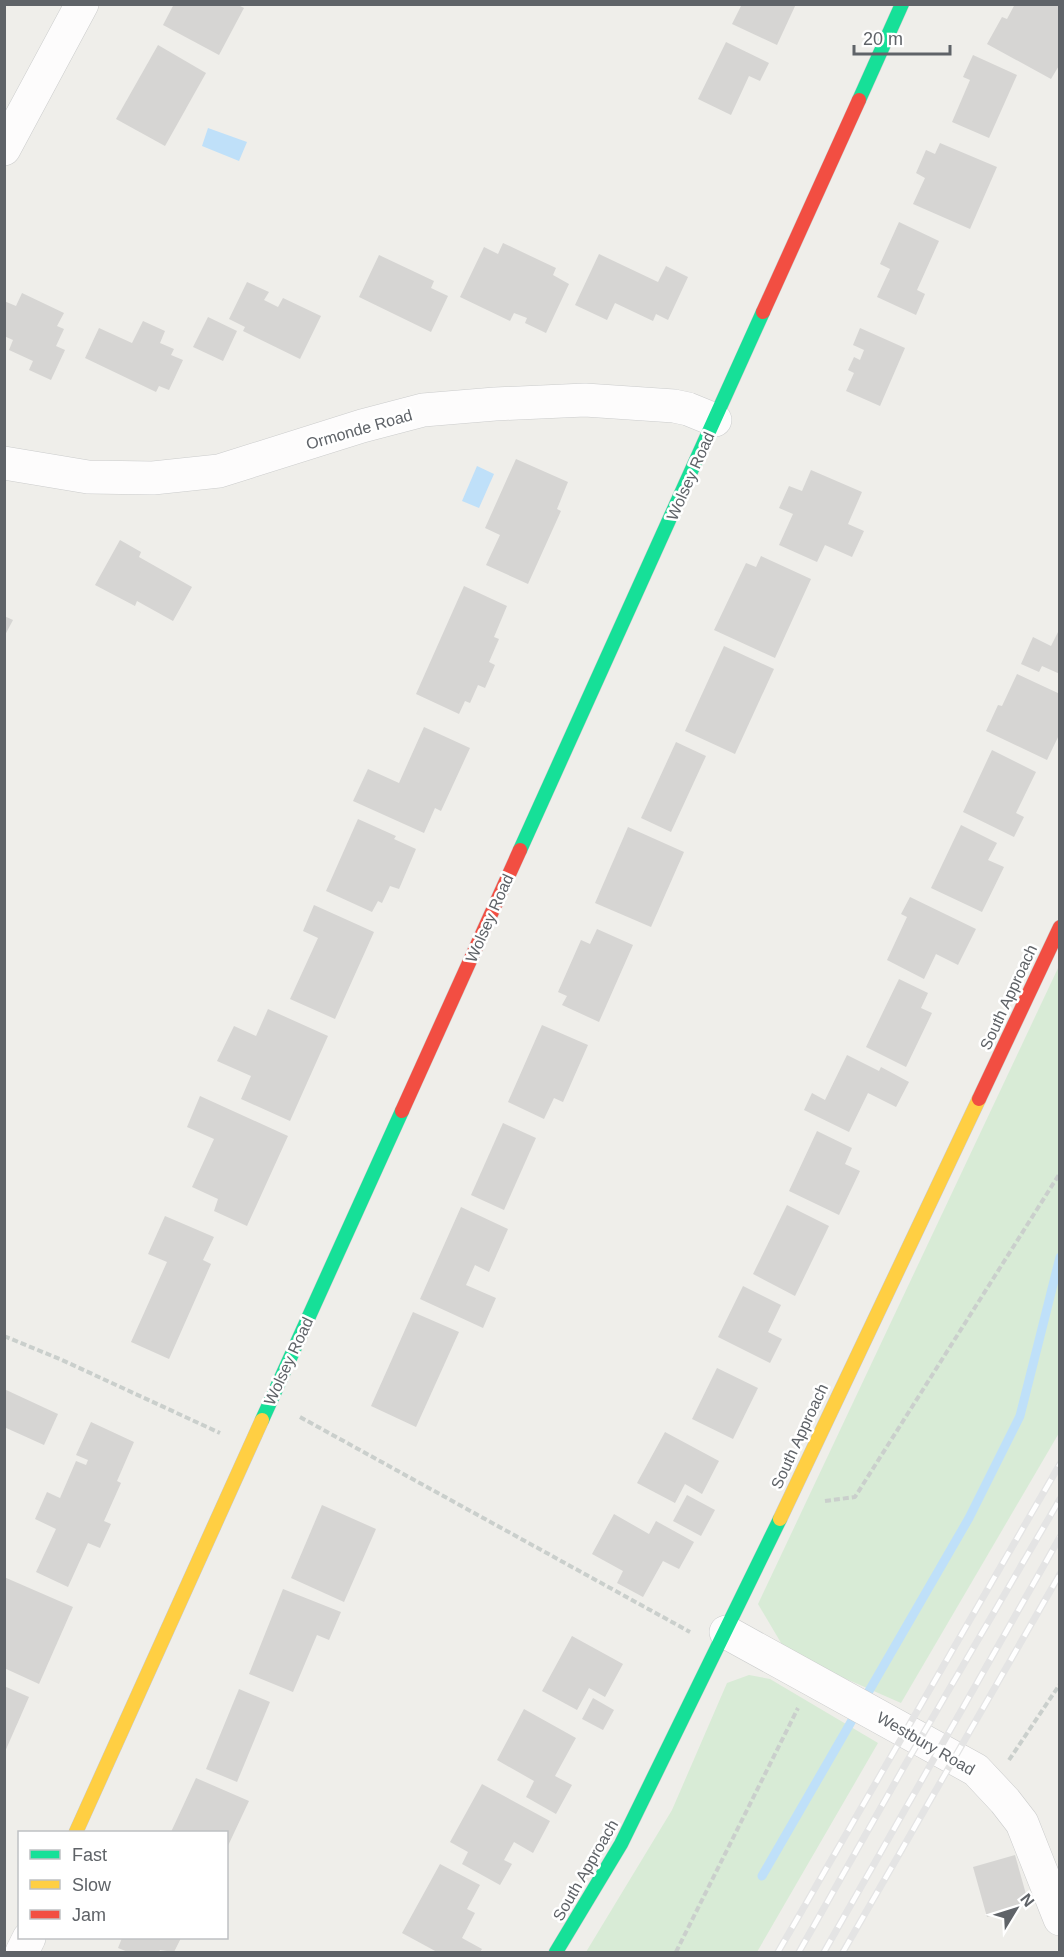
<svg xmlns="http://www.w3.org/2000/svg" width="1064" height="1957" font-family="Arial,sans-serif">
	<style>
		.green { fill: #d8ebd6 }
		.water { fill: #bfe0f9 }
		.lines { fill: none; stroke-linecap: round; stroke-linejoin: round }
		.stream { stroke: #bfe0f9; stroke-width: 9 }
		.building { fill: #d6d5d3 }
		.street-casing { stroke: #cbcccc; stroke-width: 34 }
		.fast-casing { stroke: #cacacb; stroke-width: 15 }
		.slow-casing { stroke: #cacacb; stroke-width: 15 }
		.jam-casing { stroke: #cacacb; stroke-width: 15 }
		.path { stroke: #cacfcc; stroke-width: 4; stroke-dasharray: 6 3; stroke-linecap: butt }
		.street { stroke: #fdfcfc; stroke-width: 33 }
		.fast { stroke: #16e098; stroke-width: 14 }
		.slow { stroke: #ffcf43; stroke-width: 14 }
		.jam { stroke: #f24e42; stroke-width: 14 }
		.rail-casing { stroke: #e4e4e4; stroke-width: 7 }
		.rail { stroke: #fff; stroke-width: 4.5; stroke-dasharray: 14; stroke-linecap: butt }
		.labels { text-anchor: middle; stroke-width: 5; stroke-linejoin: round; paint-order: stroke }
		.street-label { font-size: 16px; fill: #5f6368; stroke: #fff }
	</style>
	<rect width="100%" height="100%" fill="#efeeea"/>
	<g class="green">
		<polygon points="1059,966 1059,1433 901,1703 787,1653 758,1604"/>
		<polygon points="749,1675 770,1679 878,1743 757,1952 586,1952 672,1810 727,1683"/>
	</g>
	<g class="water">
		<polygon points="208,128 247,142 239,161 202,146"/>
		<polygon points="477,466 494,474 479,508 462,501"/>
	</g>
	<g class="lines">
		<polyline class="stream" points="762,1876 969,1518 1020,1416 1060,1257"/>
	</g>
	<g class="building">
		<polygon points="174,4 236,4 244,8 219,55 163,25"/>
		<polygon points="742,4 796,4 777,45 732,24"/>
		<polygon points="1015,4 1060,4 1060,64 1051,79 987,44 1002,17 1007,19"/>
		<polygon points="726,42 769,63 760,81 749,76 731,115 698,99"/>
		<polygon points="158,45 206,73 165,146 116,119"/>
		<polygon points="973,55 1017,75 989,138 952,122 970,80 963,77"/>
		<polygon points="940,143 997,167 970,229 913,204 925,178 916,173 926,150 935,154"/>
		<polygon points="899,222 939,241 917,290 925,294 916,315 877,297 890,269 880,264"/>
		<polygon points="503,243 556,268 553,275 569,284 546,333 525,323 527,318 514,313 510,321 460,297 484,247 498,254"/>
		<polygon points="599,254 658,282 666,266 688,277 668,320 656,314 653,321 615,303 607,320 575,305"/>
		<polygon points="379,255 434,281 431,288 448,296 431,332 359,297"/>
		<polygon points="247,282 269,292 264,300 278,307 283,298 321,316 300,359 243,331 245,327 229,319"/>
		<polygon points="22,293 64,313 57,326 64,329 56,346 65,350 51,380 29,370 33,361 9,350 13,340 4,336 4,301 16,306"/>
		<polygon points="208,317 237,331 223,361 193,347"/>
		<polygon points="143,321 165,331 160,343 174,349 171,355 183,360 169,390 159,386 156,392 85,358 99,328 132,343"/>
		<polygon points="860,328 905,348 880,406 846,391 854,373 848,370 854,357 860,360 864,350 853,345"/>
		<polygon points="516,459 568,482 557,509 561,511 528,584 486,565 500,535 485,528"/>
		<polygon points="811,470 862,492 848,524 864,531 852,557 825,545 817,562 779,545 793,514 779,508 789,486 802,491"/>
		<polygon points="120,540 141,552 139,557 192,587 173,621 137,601 135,606 95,585"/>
		<polygon points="761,556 811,579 775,658 714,630 746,563 756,567"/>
		<polygon points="464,586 507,606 494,637 499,639 489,662 495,665 485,688 478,685 470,703 465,701 459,714 416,694"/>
		<polygon points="4,616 13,620 4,637"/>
		<polygon points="1060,628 1060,674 1042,666 1039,672 1021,664 1033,637 1051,646"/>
		<polygon points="724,646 774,669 735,754 685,731"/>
		<polygon points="1017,674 1060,694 1060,733 1047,760 986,731 998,705 1002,706"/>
		<polygon points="424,727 470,748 441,811 435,808 424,833 353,801 368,769 399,783"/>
		<polygon points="676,742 706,756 671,832 641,818"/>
		<polygon points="992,750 1036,772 1016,813 1024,817 1014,837 963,812"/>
		<polygon points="358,819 396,836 394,839 416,849 399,889 390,886 382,903 378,901 372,912 326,891"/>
		<polygon points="961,825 997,843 988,860 1004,867 982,912 931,888"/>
		<polygon points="628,827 684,852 651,927 595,903"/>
		<polygon points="910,897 976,929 958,965 936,954 924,979 887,960 907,917 901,914"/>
		<polygon points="314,905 374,932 335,1019 290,999 318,938 303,931"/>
		<polygon points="597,929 633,945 599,1022 562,1005 567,996 558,992 581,940 590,944"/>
		<polygon points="899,979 928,993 921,1008 932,1013 906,1067 866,1047"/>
		<polygon points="268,1009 328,1036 290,1121 241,1099 251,1076 217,1061 234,1026 256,1036"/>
		<polygon points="542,1025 588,1045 563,1102 554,1098 544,1119 508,1102"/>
		<polygon points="847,1055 879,1071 881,1067 909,1082 896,1107 868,1093 849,1132 804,1110 812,1093 825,1100"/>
		<polygon points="200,1096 288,1136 247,1226 214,1211 218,1199 192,1187 214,1139 187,1127"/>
		<polygon points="503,1123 536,1138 504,1210 471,1195"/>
		<polygon points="817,1131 852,1148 845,1164 860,1171 839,1215 789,1191"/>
		<polygon points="787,1205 829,1226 795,1296 753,1274"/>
		<polygon points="461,1207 508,1229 489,1272 475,1265 466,1285 496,1298 483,1328 420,1299"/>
		<polygon points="165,1216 214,1237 203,1260 211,1264 169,1359 131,1342 167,1262 148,1254"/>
		<polygon points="743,1286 781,1305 768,1332 782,1339 770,1363 718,1337"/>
		<polygon points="413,1312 459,1332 416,1427 371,1406"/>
		<polygon points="717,1368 758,1388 733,1439 692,1419"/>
		<polygon points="4,1389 58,1414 44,1445 4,1427"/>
		<polygon points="91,1422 134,1442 117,1481 121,1483 104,1521 111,1524 100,1548 88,1543 68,1587 36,1572 56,1529 35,1519 47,1492 60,1498 76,1461 86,1465 88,1460 76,1455"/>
		<polygon points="665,1432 719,1461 702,1494 685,1484 675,1503 637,1483"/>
		<polygon points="687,1495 715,1510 701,1536 673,1521"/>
		<polygon points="322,1505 376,1529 344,1602 291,1578"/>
		<polygon points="614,1514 649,1534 656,1521 694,1542 679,1569 663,1561 643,1597 617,1583 623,1571 592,1554"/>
		<polygon points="4,1577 73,1607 39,1684 4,1668"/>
		<polygon points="283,1589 341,1612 329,1640 317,1635 293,1692 249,1674"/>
		<polygon points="572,1636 623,1664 605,1697 589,1688 577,1710 542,1691"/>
		<polygon points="4,1686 29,1697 4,1754"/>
		<polygon points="239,1689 270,1702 237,1782 206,1769"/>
		<polygon points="593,1698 614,1710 603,1730 582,1719"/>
		<polygon points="524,1709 576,1738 555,1776 572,1785 556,1814 526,1797 534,1781 497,1760"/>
		<polygon points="196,1778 249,1801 226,1850 226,1832 171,1832"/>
		<polygon points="482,1784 550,1821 533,1853 514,1842 504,1860 512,1864 500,1885 462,1864 468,1852 450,1842"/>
		<polygon points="1015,1855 1029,1905 987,1917 973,1867"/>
		<polygon points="440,1864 480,1885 467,1909 475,1913 462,1938 482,1949 480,1952 437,1952 402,1933"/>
		<polygon points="122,1938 181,1938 174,1952 160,1950 159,1952 128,1952 118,1948"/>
	</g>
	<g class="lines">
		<defs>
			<g id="street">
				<polyline points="4,149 82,4"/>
				<polyline points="4,463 88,477 153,478 219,471 362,426 423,410 495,404 585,400 674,406 688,409 715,420"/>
				<polyline points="726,1632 976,1770 1005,1801 1022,1823 1060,1919"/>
				<polyline points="22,1952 29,1938"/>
			</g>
			<g id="fast">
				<polyline points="859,100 902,4"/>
				<polyline points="520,850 763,312"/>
				<polyline points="262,1420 402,1111"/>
				<polyline points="556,1952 621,1844 780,1519"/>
			</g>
			<g id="slow">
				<polyline points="780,1519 979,1099"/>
				<polyline points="76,1832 262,1420"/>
			</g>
			<g id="jam">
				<polyline points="763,312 859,100"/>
				<polyline points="979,1099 1060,927"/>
				<polyline points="402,1111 520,850"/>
			</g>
		</defs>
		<use href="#street" class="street-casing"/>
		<use href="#fast" class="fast-casing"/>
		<use href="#slow" class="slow-casing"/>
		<use href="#jam" class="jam-casing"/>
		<g class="path">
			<polyline points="4,1336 62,1360 220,1433"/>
			<polyline points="300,1417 690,1632"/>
			<polyline points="825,1501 855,1497 1060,1173"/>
			<polyline points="1009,1760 1060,1684"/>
			<polyline points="676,1952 798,1708"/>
		</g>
		<use href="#street" class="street"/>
		<use href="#fast" class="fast"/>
		<use href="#slow" class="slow"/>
		<use href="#jam" class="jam"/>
		<defs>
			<g id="rail">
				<polyline points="778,1952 1060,1464"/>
				<polyline points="799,1952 905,1765 1060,1499"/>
				<polyline points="824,1952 1060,1537"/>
				<polyline points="843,1952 1060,1574"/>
			</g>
		</defs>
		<use href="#rail" class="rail-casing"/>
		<use href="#rail" class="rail"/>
	</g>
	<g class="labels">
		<g class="street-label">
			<text transform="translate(359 429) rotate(-16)" y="6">Ormonde Road</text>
			<text transform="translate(690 476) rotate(-66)" y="6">Wolsey Road</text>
			<text transform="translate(489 918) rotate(-66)" y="6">Wolsey Road</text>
			<text transform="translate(1008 997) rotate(-65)" y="6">South Approach</text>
			<text transform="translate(288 1361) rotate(-65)" y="6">Wolsey Road</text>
			<text transform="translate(799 1436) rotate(-65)" y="6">South Approach</text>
			<text transform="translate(926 1743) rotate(30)" y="6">Westbury Road</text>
			<text transform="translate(585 1870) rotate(-60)" y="6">South Approach</text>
		</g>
	</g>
	<rect width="1064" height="1957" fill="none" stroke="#5f6368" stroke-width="12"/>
	<rect x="18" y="1831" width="210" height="108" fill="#ffffff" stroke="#bfc1c3" stroke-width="1.5"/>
	<rect x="30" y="1850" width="30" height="9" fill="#16e098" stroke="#bfc1c3" stroke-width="1.5"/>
	<text x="72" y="1861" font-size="18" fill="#5f6368">Fast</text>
	<rect x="30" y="1880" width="30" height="9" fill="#ffcf43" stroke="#bfc1c3" stroke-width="1.5"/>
	<text x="72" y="1891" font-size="18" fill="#5f6368">Slow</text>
	<rect x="30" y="1910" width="30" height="9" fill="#f24e42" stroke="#bfc1c3" stroke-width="1.5"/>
	<text x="72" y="1921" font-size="18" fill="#5f6368">Jam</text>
	<g transform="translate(1016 1909) rotate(52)" stroke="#ffffff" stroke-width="4.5" paint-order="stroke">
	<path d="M0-4.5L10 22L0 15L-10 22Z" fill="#5f6368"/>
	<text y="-9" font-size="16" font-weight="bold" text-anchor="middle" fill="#5f6368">N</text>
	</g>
	<path d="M854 45v9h96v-9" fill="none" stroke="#5f6368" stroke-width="3"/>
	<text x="863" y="45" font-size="18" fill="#5f6368" stroke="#ffffff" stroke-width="4.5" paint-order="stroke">20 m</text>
</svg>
